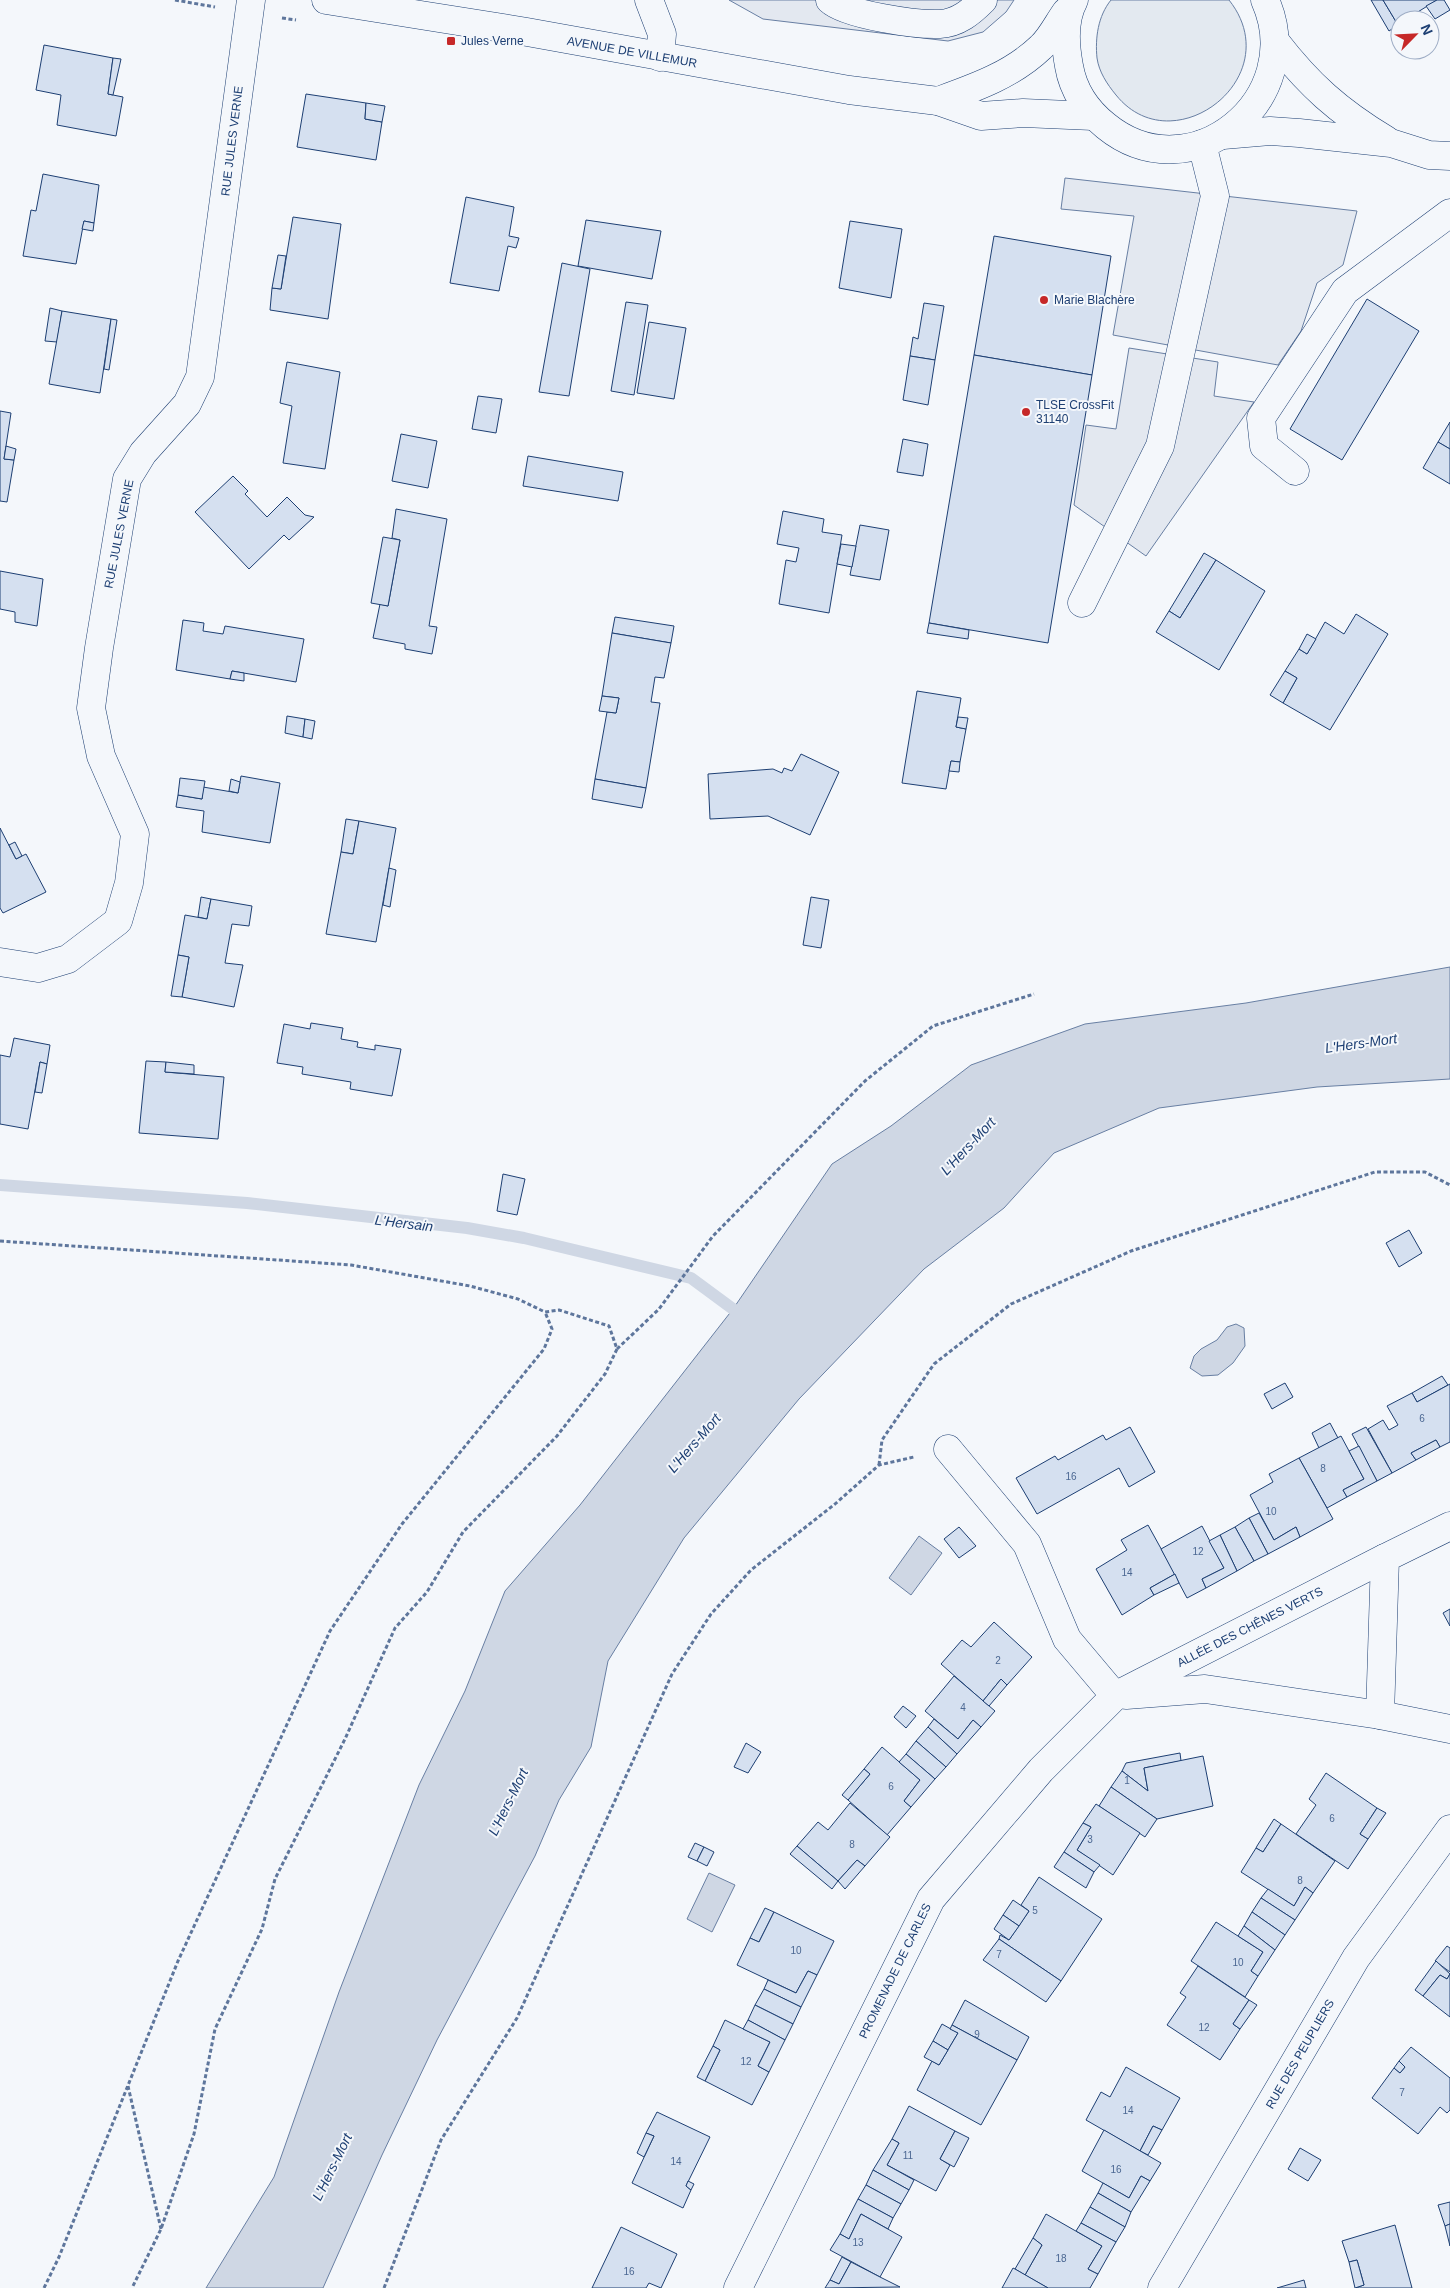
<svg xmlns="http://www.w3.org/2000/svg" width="1450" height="2288" font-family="Helvetica,sans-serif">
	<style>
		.green { fill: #e3e9f0; stroke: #687fa3 }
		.parking { fill: #e3e8f0; stroke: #687fa3 }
		.water { fill: #cfd7e4; stroke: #687fa3 }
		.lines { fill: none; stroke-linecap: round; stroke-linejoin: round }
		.stream { stroke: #cfd7e4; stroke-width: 12 }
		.building { fill: #d5e0f0; stroke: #1d3f73 }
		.minor-casing { stroke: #1d3f73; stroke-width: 29 }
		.major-casing { stroke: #1d3f73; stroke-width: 29 }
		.path { stroke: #5e769c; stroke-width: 3; stroke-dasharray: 4 2.5; stroke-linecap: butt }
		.minor { stroke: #f4f7fb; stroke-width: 28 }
		.major { stroke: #f4f7fb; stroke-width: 28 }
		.poi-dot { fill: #c62828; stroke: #f4f7fb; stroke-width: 2 }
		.labels { text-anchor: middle; stroke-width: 4; stroke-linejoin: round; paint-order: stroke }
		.number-label { font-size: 10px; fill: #4b6792 }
		.poi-label { font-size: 12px; fill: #1d3f73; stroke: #f4f7fb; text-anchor: start }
		.street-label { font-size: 12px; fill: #1d3f73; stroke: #f4f7fb }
		.water-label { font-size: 14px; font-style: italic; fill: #1d3f73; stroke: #f4f7fb }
	</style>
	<rect width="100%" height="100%" fill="#f4f7fb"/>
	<path class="green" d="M 1111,0 L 1229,0 C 1290,77 1173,166 1116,95 C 1107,84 1099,72 1097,58 C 1095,38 1098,16 1111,0 Z"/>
	<g class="parking">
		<polygon points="729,0 1014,0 1006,12 983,32 948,41 763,19"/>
		<polygon points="1065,178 1357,211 1343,265 1317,283 1301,331 1278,365 1113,335 1134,216 1061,209"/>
		<polygon points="1129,348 1218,362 1214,396 1254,402 1146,556 1074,505 1086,425 1116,429"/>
	</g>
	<g class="water">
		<polygon points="1450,967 1450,1079 1317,1087 1159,1108 1054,1153 1004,1208 924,1269 799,1399 684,1538 608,1661 591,1747 559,1800 535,1856 437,2040 382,2155 323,2288 206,2288 274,2177 339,1992 419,1785 465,1691 505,1591 580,1505 733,1309 832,1164 891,1126 971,1065 1085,1024 1246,1003"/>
		<polygon points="1236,1324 1244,1328 1245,1346 1233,1363 1218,1375 1202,1376 1190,1368 1194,1356 1201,1349 1217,1340 1227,1327"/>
		<polygon points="919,1536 942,1553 911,1595 889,1578"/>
		<polygon points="709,1873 735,1885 712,1932 687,1919"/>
	</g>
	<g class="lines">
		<polyline class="stream" points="0,1185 247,1203 467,1228 524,1238 691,1278 733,1309 745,1322"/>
	</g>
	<g class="building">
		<polygon points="1371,0 1383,0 1398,25 1389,31"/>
		<polygon points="1383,0 1437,0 1405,20 1400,20 1398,25"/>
		<polygon points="1437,0 1444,0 1450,10 1435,19 1426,6"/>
		<polygon points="44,45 113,58 108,94 123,97 116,136 57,125 61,95 36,90"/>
		<polygon points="113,58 121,59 113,95 108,94"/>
		<polygon points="306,94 366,103 365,119 382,122 376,160 297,147"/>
		<polygon points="366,103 385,106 382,122 365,119"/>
		<polygon points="43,174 99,185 94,223 84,221 76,264 23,256 31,210 36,211"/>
		<polygon points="466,197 514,207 509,236 519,238 516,248 508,246 499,291 450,283"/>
		<polygon points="293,217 341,224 328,319 270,310 272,288 281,289"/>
		<polygon points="586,220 661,231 652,279 578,266"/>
		<polygon points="84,221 94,223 93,231 82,229"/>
		<polygon points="850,221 902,229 891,298 839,288"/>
		<polygon points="994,236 1111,256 1092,375 974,355"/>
		<polygon points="278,255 286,256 281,289 272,288"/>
		<polygon points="562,263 590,269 569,396 539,392"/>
		<polygon points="1367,299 1419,331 1342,460 1290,429"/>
		<polygon points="626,302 648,305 634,395 611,391"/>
		<polygon points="924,303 944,306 935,360 910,356 913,337 918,339"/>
		<polygon points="50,308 62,311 57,342 45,341"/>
		<polygon points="62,311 111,319 100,393 49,384"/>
		<polygon points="111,319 117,320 109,370 104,369"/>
		<polygon points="649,322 686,328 674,399 637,393"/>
		<polygon points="974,355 1092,375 1048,643 929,623"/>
		<polygon points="910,356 935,360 928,405 903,400"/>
		<polygon points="287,362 340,372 325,469 283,463 292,406 280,403"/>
		<polygon points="478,396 502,399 496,433 472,429"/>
		<polygon points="0,411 11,413 4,459 14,460 7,502 0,501"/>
		<polygon points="1450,422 1450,449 1438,442"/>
		<polygon points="401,434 437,441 428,488 392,481"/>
		<polygon points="903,439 928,444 923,476 897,472"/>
		<polygon points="1438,442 1450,449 1450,484 1423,468"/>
		<polygon points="6,446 16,449 14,460 4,459"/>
		<polygon points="528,456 623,472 618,501 523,486"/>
		<polygon points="233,476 248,491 245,494 267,517 287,497 305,515 314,517 289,540 284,535 249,569 195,512"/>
		<polygon points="396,509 447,519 429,626 437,627 432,654 405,649 405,644 373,638 380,604 388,606 400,540 392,538"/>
		<polygon points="783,511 824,519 822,532 842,535 829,613 779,604 786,560 796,562 799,548 777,544"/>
		<polygon points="860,525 889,530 880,580 850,575"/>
		<polygon points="383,537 400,540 388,606 371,603"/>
		<polygon points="841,544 856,546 852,567 837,564"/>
		<polygon points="1204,553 1216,560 1180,618 1169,611"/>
		<polygon points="1216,560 1265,591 1219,670 1156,632 1169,611 1180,618"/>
		<polygon points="0,571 43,579 37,626 15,622 15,612 0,609"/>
		<polygon points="1356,614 1388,634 1330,730 1283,703 1297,678 1285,671 1299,649 1307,654 1325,622 1344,634"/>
		<polygon points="615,617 674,626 671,643 612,633"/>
		<polygon points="183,620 204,623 203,631 223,634 225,626 304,639 296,682 232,671 230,679 176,670"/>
		<polygon points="929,623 969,630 968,639 927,633"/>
		<polygon points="612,633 671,643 664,678 655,677 651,702 660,703 646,788 595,779 607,712 616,713 619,698 602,696"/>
		<polygon points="1307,634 1316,639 1307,654 1299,649"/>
		<polygon points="232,671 244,673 244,681 230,679"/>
		<polygon points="1285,671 1297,678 1283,703 1270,695"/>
		<polygon points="917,691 961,698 956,727 966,729 960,762 951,761 946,789 902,783"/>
		<polygon points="602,696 619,698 616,713 599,711"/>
		<polygon points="287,716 305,719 303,737 285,733"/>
		<polygon points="958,717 968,718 966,729 956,727"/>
		<polygon points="305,719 315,721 312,739 303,737"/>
		<polygon points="801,754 839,772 810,835 768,816 710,819 708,774 773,769 782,773 784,768 792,771"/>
		<polygon points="951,761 960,762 959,772 949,771"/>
		<polygon points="241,776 280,783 270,843 202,832 204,811 176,807 178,795 202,799 203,787 238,793"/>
		<polygon points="180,778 205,781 202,799 178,795"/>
		<polygon points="231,779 240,782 238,793 229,791"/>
		<polygon points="595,779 646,788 642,808 592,799"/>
		<polygon points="346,819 359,821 353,854 341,852"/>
		<polygon points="359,821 396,828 376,942 326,934 341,852 353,854"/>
		<polygon points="0,828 16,859 26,854 46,892 3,913 0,908"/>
		<polygon points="15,842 22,856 16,859 9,845"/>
		<polygon points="389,868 396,870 390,907 383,905"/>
		<polygon points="201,897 211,899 207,919 198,917"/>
		<polygon points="811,897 829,900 821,948 803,945"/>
		<polygon points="211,899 252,906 249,926 232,924 225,963 243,965 234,1007 182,997 189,957 178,955 185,915 207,919"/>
		<polygon points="178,955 189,957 182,997 171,996"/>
		<polygon points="311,1023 343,1028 341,1039 358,1042 357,1047 375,1050 375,1045 401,1049 392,1096 350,1089 351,1082 302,1074 303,1067 277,1063 284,1024 310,1029"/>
		<polygon points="14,1038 50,1045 47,1064 40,1062 28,1129 0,1124 0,1055 10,1057"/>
		<polygon points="146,1061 166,1062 165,1072 224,1077 218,1139 139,1133"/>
		<polygon points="40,1062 47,1064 42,1093 35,1092"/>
		<polygon points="166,1062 194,1065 194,1074 165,1072"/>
		<polygon points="503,1174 525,1179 517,1215 497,1211"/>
		<polygon points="1409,1230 1422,1253 1399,1267 1386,1243"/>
		<polygon points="1442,1376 1448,1385 1417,1402 1412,1393"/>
		<polygon points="1285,1383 1293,1397 1272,1409 1264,1394"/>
		<polygon points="1450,1384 1450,1442 1440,1447 1436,1440 1411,1453 1416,1460 1392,1473 1368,1429 1383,1420 1389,1430 1398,1425 1387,1406 1412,1393 1417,1402"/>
		<polygon points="1330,1423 1338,1438 1319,1448 1312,1433"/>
		<polygon points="1130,1427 1155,1472 1129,1487 1119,1468 1037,1514 1016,1478 1055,1456 1058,1460 1103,1435 1106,1440"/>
		<polygon points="1366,1427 1392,1473 1377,1481 1352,1434"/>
		<polygon points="1341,1436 1364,1479 1343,1490 1347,1497 1327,1508 1299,1458"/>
		<polygon points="1436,1440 1440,1447 1416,1460 1411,1453"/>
		<polygon points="1359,1446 1377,1481 1347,1497 1343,1490 1364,1479 1349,1451"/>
		<polygon points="1299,1458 1333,1519 1300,1537 1296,1527 1274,1540 1250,1495 1273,1482 1269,1474"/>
		<polygon points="1259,1513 1274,1540 1296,1527 1300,1537 1268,1554 1249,1518"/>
		<polygon points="1249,1518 1268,1554 1254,1561 1235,1527"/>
		<polygon points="1148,1525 1175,1574 1150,1588 1154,1595 1122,1615 1096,1569 1127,1550 1121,1540"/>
		<polygon points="1202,1526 1224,1568 1202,1579 1206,1588 1187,1598 1161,1549"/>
		<polygon points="959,1527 976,1546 959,1558 944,1539"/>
		<polygon points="1235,1527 1254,1561 1237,1571 1220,1535"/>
		<polygon points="1220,1535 1237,1571 1206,1588 1202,1579 1224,1568 1209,1541"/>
		<polygon points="1175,1574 1179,1583 1154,1595 1150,1588"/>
		<polygon points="1450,1609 1450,1626 1443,1613"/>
		<polygon points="994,1622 1032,1657 1007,1685 1001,1679 983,1701 941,1664 962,1640 971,1647"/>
		<polygon points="954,1676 995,1711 981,1727 973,1720 958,1739 925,1711"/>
		<polygon points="1001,1679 1007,1685 989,1706 983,1701"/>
		<polygon points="903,1706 916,1716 906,1728 894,1717"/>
		<polygon points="934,1719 958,1739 973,1720 981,1727 957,1754 928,1727"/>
		<polygon points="928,1727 957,1754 946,1767 916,1741"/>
		<polygon points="916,1741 946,1767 935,1779 906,1754"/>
		<polygon points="746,1743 761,1752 748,1773 734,1767"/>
		<polygon points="882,1747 920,1780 904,1801 911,1807 887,1835 848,1800 870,1774 864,1769"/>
		<polygon points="1180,1753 1181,1761 1144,1768 1148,1791 1122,1771 1126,1763"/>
		<polygon points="906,1754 935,1779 911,1807 904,1801 920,1780 899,1762"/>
		<polygon points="1203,1756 1213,1806 1157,1819 1111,1787 1122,1771 1148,1791 1144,1768"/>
		<polygon points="864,1769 870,1774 848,1800 842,1795"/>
		<polygon points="1326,1773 1377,1808 1360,1834 1368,1839 1348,1869 1296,1834 1316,1805 1309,1799"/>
		<polygon points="1111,1787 1157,1819 1145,1837 1099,1806"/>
		<polygon points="850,1803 890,1837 865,1866 857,1860 838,1881 797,1846 818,1822 828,1830"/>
		<polygon points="1096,1804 1140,1833 1113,1875 1077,1850 1091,1827 1083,1823"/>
		<polygon points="1377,1808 1386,1813 1368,1839 1360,1834"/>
		<polygon points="1274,1819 1281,1824 1263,1852 1256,1848 1257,1846"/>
		<polygon points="1083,1823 1091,1827 1077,1850 1100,1865 1094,1872 1064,1852"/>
		<polygon points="1281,1824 1335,1861 1313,1893 1305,1887 1294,1906 1241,1872 1256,1848 1263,1852"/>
		<polygon points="695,1843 704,1847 697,1861 688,1857"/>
		<polygon points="797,1846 838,1881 832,1889 790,1854"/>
		<polygon points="704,1847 714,1852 707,1866 697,1861"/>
		<polygon points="1064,1852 1094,1872 1086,1888 1054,1867"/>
		<polygon points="857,1860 865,1866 845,1889 838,1881"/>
		<polygon points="1039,1877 1102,1919 1061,1981 999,1939 1000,1935 1009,1940 1029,1911 1021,1905"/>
		<polygon points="1305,1887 1313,1893 1295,1920 1261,1898 1268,1889 1294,1906"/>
		<polygon points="1261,1898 1295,1920 1285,1935 1252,1912"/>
		<polygon points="1013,1900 1029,1911 1019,1926 1003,1915"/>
		<polygon points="765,1908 774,1912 759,1942 750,1938"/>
		<polygon points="774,1912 834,1941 817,1975 808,1971 796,1993 737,1965 750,1938 759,1942"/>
		<polygon points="1252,1912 1285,1935 1275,1950 1244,1926"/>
		<polygon points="1003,1915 1019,1926 1009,1940 994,1929"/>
		<polygon points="1216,1922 1263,1952 1251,1971 1258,1976 1245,1997 1191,1961"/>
		<polygon points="1244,1926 1275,1950 1258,1976 1251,1971 1263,1952 1238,1936"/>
		<polygon points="999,1939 1061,1981 1046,2002 983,1960"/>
		<polygon points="1447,1946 1450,1948 1450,1972 1435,1961"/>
		<polygon points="1436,1961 1450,1974 1447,1979 1440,1975 1423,1996 1415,1990"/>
		<polygon points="1198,1966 1249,2000 1233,2024 1240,2029 1220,2060 1167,2025 1186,1997 1180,1993"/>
		<polygon points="808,1971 817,1975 801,2007 764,1989 768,1980 796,1993"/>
		<polygon points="1450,1974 1450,2017 1423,1996 1440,1975 1447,1979"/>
		<polygon points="764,1989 801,2007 793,2024 755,2005"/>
		<polygon points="965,2000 1029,2037 1017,2060 952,2025"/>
		<polygon points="1249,2000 1257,2005 1240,2029 1233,2024"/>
		<polygon points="755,2005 793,2024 785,2040 748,2020"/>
		<polygon points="725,2020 770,2042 758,2066 769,2072 752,2105 705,2081 720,2050 713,2046"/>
		<polygon points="748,2020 785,2040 769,2072 758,2066 770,2042 743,2029"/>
		<polygon points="942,2024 958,2033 948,2050 933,2041"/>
		<polygon points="952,2025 1017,2060 981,2125 917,2090 932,2061 939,2065 958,2033 950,2029"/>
		<polygon points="933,2041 948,2050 939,2065 924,2057"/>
		<polygon points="713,2046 720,2050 705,2081 697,2077"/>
		<polygon points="1411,2047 1450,2078 1450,2110 1447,2113 1440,2107 1418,2134 1372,2098 1394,2068 1400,2073 1405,2067 1399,2061"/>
		<polygon points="1399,2061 1405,2067 1400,2073 1394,2068"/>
		<polygon points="1126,2067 1180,2098 1162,2130 1153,2126 1140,2151 1086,2120 1101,2092 1110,2097"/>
		<polygon points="909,2106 955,2131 940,2159 950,2165 936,2191 887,2165 899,2143 892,2139"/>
		<polygon points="657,2112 710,2137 686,2186 691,2190 683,2208 632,2183 654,2136 646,2133"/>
		<polygon points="1153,2126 1162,2130 1148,2155 1140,2151"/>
		<polygon points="1104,2130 1161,2163 1150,2181 1141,2176 1129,2198 1082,2171"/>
		<polygon points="955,2131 969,2138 954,2167 940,2159"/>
		<polygon points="646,2133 654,2136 644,2157 637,2153"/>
		<polygon points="892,2139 899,2143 887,2165 914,2180 909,2190 873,2170"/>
		<polygon points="1300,2148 1321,2160 1308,2181 1288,2169"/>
		<polygon points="873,2170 909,2190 901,2204 866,2185"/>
		<polygon points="1141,2176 1150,2181 1131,2212 1098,2193 1103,2183 1129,2198"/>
		<polygon points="688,2181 694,2184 691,2190 686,2186"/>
		<polygon points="866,2185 901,2204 893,2218 858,2199"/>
		<polygon points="1098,2193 1131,2212 1125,2227 1090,2207"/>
		<polygon points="858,2199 893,2218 888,2229 861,2214 849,2239 840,2234"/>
		<polygon points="1450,2202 1450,2224 1445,2226 1438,2205"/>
		<polygon points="1090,2207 1125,2227 1116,2242 1081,2223"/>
		<polygon points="861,2214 902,2237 880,2277 830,2250 840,2234 849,2239"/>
		<polygon points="1046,2214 1102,2246 1088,2269 1098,2274 1090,2288 1048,2288 1025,2275 1042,2245 1033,2238"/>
		<polygon points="1081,2223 1116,2242 1098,2274 1088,2269 1102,2246 1076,2231"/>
		<polygon points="1450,2224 1450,2246 1445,2226"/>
		<polygon points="1395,2225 1412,2288 1355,2288 1364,2285 1357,2260 1349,2262 1342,2241"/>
		<polygon points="621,2227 677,2254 661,2288 649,2283 646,2288 592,2288"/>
		<polygon points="1033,2238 1042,2245 1025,2275 1015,2269"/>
		<polygon points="842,2257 851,2262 839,2284 830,2280"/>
		<polygon points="1357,2260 1364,2285 1355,2288 1349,2262"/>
		<polygon points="851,2262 880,2277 900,2287 825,2288 830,2280 839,2284"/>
		<polygon points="1013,2268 1015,2269 1048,2288 1002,2288"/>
		<polygon points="1304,2280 1306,2288 1277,2288"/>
	</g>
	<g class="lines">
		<defs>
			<g id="minor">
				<polyline points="649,0 662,34 660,57"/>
				<path d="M 830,0 C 846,15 917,25 940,24 C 958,23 971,12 983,0"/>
				<polyline points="1295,471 1264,446 1261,418 1345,291 1450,213"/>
				<polyline points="1082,603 1160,446 1215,196 1202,144"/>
				<polyline points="0,962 38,968 68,959 118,921 129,883 135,834 101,756 91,708 99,648 127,479 143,453 187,404 200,377 251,0"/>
				<polyline points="948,1449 1027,1544 1067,1639 1115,1696"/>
				<polyline points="1126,1695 1205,1689 1380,1715 1450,1729"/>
				<polyline points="1380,1715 1385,1558 1450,1526"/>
				<polyline points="738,2288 931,1899 1041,1770 1115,1696 1385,1558"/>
				<polyline points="1162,2288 1356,1958 1450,1829"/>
			</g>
			<g id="major">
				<polyline points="326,0 527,32 849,90 938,101 981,116 1023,113 1093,116"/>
				<path d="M 1074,0 C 1063,20 1065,45 1069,66 C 1073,90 1087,111 1106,126 C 1191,195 1309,99 1265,0"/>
				<path d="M 1275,41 C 1309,85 1338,111 1386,140"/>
				<path d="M 938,101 C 974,88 1012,75 1041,47 C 1051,38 1058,23 1066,12"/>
				<polyline points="1223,135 1270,131 1299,133 1391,143 1429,155 1450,156"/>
			</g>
		</defs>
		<use href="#minor" class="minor-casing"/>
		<use href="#major" class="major-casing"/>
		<g class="path">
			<polyline points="175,0 215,7"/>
			<polyline points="282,18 296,20"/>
			<polyline points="0,1241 351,1265 470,1286 518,1299 545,1312 559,1310 609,1326 617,1349 605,1374 557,1436 463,1532 427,1592 395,1628 345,1739 275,1879 262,1929 215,2029 194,2134 161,2229 132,2288"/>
			<polyline points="617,1349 659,1309 713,1236 865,1081 933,1026 1034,994"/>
			<polyline points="879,1465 882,1440 934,1364 1011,1304 1131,1251 1375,1172 1425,1172 1450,1185"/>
			<polyline points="128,2086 161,2229"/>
			<polyline points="44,2288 59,2257 178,1961 330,1631 402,1524 544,1349 552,1329 545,1312"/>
			<polyline points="384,2288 441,2140 517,2018 672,1674 711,1614 751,1570 835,1504 879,1465 914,1457"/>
		</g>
		<use href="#minor" class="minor"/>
		<use href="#major" class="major"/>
	</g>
	<g class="poi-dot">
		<rect x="446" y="36" width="10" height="10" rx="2.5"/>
		<circle cx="1044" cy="300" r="5"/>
		<circle cx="1026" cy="412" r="5"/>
	</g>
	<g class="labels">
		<g class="number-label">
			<text x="1422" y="1422">6</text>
			<text x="1323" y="1472">8</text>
			<text x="1071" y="1480">16</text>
			<text x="1271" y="1515">10</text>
			<text x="1198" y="1555">12</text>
			<text x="1127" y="1576">14</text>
			<text x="998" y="1664">2</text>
			<text x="963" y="1711">4</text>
			<text x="1127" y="1784">1</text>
			<text x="891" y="1790">6</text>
			<text x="1332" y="1822">6</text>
			<text x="1090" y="1843">3</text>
			<text x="852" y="1848">8</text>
			<text x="1300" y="1884">8</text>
			<text x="1035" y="1914">5</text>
			<text x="796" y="1954">10</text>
			<text x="999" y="1958">7</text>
			<text x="1238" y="1966">10</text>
			<text x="1204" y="2031">12</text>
			<text x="977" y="2038">9</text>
			<text x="746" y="2065">12</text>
			<text x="1402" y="2096">7</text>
			<text x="1128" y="2114">14</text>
			<text x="908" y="2159">11</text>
			<text x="676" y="2165">14</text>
			<text x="1116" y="2173">16</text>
			<text x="858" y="2246">13</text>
			<text x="1061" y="2262">18</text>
			<text x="629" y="2275">16</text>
		</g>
		<g class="poi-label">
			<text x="461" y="45">Jules Verne</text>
			<text x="1054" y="304">Marie Blachère</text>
			<text x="1036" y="409">TLSE CrossFit<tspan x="1036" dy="14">31140</tspan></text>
		</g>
		<g class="street-label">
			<text transform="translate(632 52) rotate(10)" y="4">AVENUE DE VILLEMUR</text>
			<text transform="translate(232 141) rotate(-83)" y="4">RUE JULES VERNE</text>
			<text transform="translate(119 534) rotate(-79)" y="4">RUE JULES VERNE</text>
			<text transform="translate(1250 1627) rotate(-27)" y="4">ALLÉE DES CHÊNES VERTS</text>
			<text transform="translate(895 1971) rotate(-64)" y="4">PROMENADE DE CARLES</text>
			<text transform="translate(1300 2054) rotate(-60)" y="4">RUE DES PEUPLIERS</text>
		</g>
		<g class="water-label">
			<text transform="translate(1361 1043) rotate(-8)" y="5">L'Hers-Mort</text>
			<text transform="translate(968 1146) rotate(-47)" y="5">L'Hers-Mort</text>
			<text transform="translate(404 1223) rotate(7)" y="5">L'Hersain</text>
			<text transform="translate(694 1443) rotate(-49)" y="5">L'Hers-Mort</text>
			<text transform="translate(508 1802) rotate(-64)" y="5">L'Hers-Mort</text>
			<text transform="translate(332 2167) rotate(-64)" y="5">L'Hers-Mort</text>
		</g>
	</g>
	<g transform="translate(1415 35) rotate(66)"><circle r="24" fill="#f4f7fb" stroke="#9eadc5"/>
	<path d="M0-4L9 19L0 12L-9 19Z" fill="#c62828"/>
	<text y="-8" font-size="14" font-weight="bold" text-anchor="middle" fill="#1d3f73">N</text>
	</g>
</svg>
